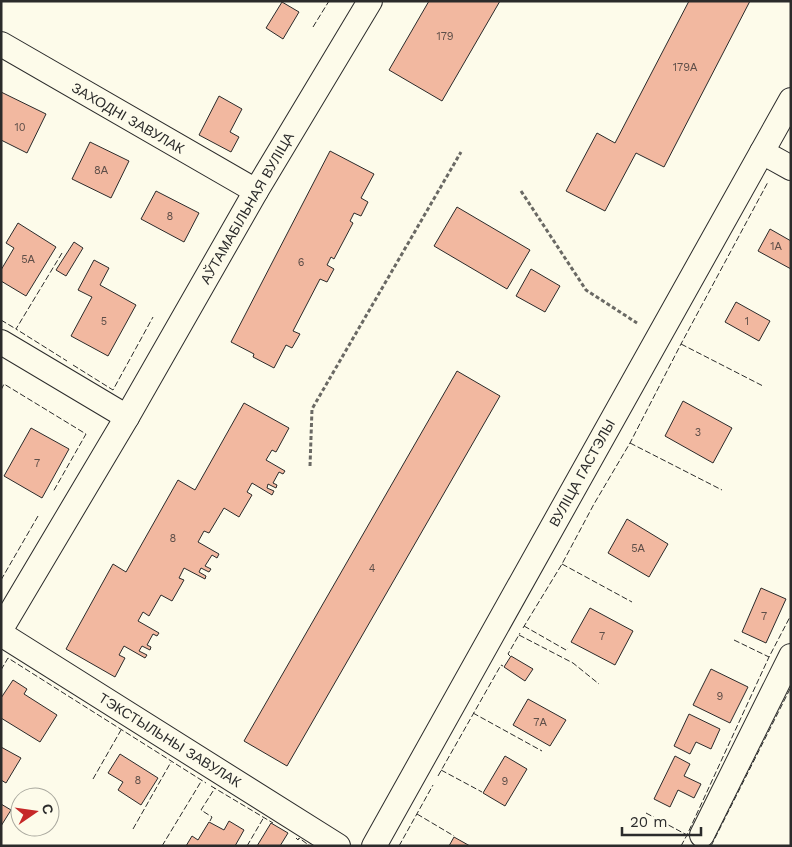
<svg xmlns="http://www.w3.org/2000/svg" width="792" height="847" font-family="'Work Sans',sans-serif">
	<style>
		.building { fill: #f2b8a0; stroke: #2b2b2b }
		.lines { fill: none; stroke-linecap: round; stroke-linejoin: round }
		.minor-casing { stroke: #2b2b2b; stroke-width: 26 }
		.path { stroke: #6a6964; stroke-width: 3; stroke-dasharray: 4 2.5; stroke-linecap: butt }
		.minor { stroke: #fdfbea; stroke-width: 24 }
		.fence { stroke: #2b2b2b; stroke-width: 1; stroke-dasharray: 6 2.5; stroke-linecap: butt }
		.labels { text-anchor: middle; stroke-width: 4; stroke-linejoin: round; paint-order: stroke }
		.number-label { font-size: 11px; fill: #5d4e48 }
		.street-label { font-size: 14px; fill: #2b2b2b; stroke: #fdfbea }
	</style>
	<rect width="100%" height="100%" fill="#fdfbea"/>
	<g class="building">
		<polygon points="429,1 500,1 442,101 389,70"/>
		<polygon points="689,1 750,1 664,167 636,153 605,211 566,191 597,133 615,143"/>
		<polygon points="282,2 299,12 283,39 266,28"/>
		<polygon points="1,92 46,114 27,153 1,140"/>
		<polygon points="219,96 242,109 230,132 239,137 231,152 199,135"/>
		<polygon points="90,142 129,161 111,198 72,179"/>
		<polygon points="330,151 374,174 361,198 368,202 361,216 354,213 350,221 353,223 334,259 331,257 327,265 334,269 327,282 320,279 293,331 300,334 292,348 286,345 274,368 253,357 254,354 231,342"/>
		<polygon points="156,191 199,213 184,242 141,219"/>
		<polygon points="457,207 530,250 507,289 434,246"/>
		<polygon points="18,223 56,247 26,296 1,281 1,270 14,248 6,243"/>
		<polygon points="770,229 791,241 791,269 758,251"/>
		<polygon points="74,242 83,248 66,276 56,270"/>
		<polygon points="94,260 109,268 100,285 136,305 108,356 71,336 92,297 78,290"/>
		<polygon points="531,269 560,286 545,312 516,296"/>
		<polygon points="736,302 770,321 759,341 725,322"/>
		<polygon points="457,371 500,396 287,766 244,741"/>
		<polygon points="683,401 732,428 713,463 665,436"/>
		<polygon points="244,403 289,428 276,452 272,450 266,460 285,471 283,474 279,472 273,483 277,485 276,488 268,484 267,488 274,491 272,495 252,483 247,492 252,495 239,517 224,508 209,533 204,531 198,542 219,554 217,558 212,555 205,566 211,569 209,572 201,568 199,572 206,576 205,579 184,568 179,578 184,580 172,601 161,595 149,616 143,612 138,621 159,633 157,636 153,634 147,645 151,647 150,650 142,646 139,651 147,655 145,658 124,646 119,655 125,658 115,677 66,649 113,564 126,572 178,480 195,490"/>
		<polygon points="31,428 69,449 42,498 4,476"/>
		<polygon points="627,519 668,544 649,577 608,553"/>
		<polygon points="761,588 786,599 766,643 742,632"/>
		<polygon points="590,608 633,631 615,665 571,642"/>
		<polygon points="511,656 533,669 525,681 504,667"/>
		<polygon points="711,669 748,687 730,723 693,705"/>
		<polygon points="13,680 27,689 24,694 57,715 40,742 1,718 1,698"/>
		<polygon points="528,699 566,720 550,746 513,725"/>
		<polygon points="689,714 720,729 711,749 696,742 690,754 674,746"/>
		<polygon points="1,747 21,758 6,783 1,780"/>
		<polygon points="120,754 158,778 141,805 118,790 123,782 108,773"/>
		<polygon points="505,756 527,769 505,806 483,793"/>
		<polygon points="675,756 690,764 684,776 701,784 694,798 678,790 670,807 654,799"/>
		<polygon points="1,804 11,810 1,826"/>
		<polygon points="229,821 244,830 235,846 186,846 192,836 198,840 209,822 224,830"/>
		<polygon points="271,823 288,833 280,846 257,846"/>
		<polygon points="454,837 470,846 449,846"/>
	</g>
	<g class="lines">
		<defs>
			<g id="minor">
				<polyline points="1,44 256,191"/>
				<polyline points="762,152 791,168"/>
				<polyline points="1,342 127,417"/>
				<polyline points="1,629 127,417 256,191 370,1"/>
				<polyline points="1,634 338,846"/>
				<polyline points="702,835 791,656"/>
				<polyline points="374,846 791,100"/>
			</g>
		</defs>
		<use href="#minor" class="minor-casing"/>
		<g class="path">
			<polyline points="521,191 586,290 637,323"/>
			<polyline points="310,466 312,409 461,152"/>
		</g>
		<use href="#minor" class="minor"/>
		<g class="fence">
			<polyline points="313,27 329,1"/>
			<polyline points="62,253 16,329 67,361"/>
			<polyline points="1,320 16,329"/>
			<polyline points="681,344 763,386"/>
			<polyline points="73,365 113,390 153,317"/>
			<polyline points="1,390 4,384 86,434 53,492"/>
			<polyline points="630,443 722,490"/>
			<polyline points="562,564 632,602"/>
			<polyline points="1,580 38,516"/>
			<polyline points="524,626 566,650 568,648"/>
			<polyline points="523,628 562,564 594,504 630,443 681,344 768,182"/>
			<polyline points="519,635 573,663 599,684"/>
			<polyline points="734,640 769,657 791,615"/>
			<polyline points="510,656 508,654 520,633"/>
			<polyline points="1,670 8,658 206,783"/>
			<polyline points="473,713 542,751"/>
			<polyline points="441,770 482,792"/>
			<polyline points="438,776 501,665 503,666"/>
			<polyline points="93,779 121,730"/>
			<polyline points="211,786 273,823"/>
			<polyline points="646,813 687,835 769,657"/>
			<polyline points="417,814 454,836"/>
			<polyline points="210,821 212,817 201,810 215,788"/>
			<polyline points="133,829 171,762"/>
			<polyline points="296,838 298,840 299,838 310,846"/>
			<polyline points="162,846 202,780"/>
			<polyline points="247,846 264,817"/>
			<polyline points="399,846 433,785"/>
			<polyline points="681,846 687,835"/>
			<polyline points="711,846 791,687"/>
		</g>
	</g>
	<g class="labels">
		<g class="number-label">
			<text x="445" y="40">179</text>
			<text x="685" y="71">179А</text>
			<text x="20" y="131">10</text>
			<text x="101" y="174">8А</text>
			<text x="170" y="220">8</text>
			<text x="776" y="250">1А</text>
			<text x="28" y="263">5А</text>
			<text x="301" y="266">6</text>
			<text x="104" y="325">5</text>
			<text x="747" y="325">1</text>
			<text x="698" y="436">3</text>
			<text x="37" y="467">7</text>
			<text x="173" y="542">8</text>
			<text x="638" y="552">5А</text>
			<text x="372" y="572">4</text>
			<text x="764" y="620">7</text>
			<text x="602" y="640">7</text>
			<text x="720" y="700">9</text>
			<text x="540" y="726">7А</text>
			<text x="138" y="784">8</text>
			<text x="505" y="785">9</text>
		</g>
		<g class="street-label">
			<text transform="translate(128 118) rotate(30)" y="5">ЗАХОДНІ ЗАВУЛАК</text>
			<text transform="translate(247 208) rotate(-60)" y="5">АЎТАМАБІЛЬНАЯ ВУЛІЦА</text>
			<text transform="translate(582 473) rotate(-61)" y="5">ВУЛІЦА ГАСТЭЛЫ</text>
			<text transform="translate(170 740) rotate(32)" y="5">ТЭКСТЫЛЬНЫ ЗАВУЛАК</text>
		</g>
	</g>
	<rect width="792" height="847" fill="none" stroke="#2b2b2b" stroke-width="5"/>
	<g transform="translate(35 812) rotate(77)"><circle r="24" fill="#fdfbea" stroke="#a9a89e"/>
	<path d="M0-4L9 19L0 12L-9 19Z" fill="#c62828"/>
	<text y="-8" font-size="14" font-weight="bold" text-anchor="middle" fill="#2b2b2b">С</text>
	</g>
	<path d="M622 827v8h79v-8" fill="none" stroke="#2b2b2b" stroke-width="2.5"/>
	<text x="630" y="827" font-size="15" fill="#2b2b2b" stroke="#fdfbea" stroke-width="4" paint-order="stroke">20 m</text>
</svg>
